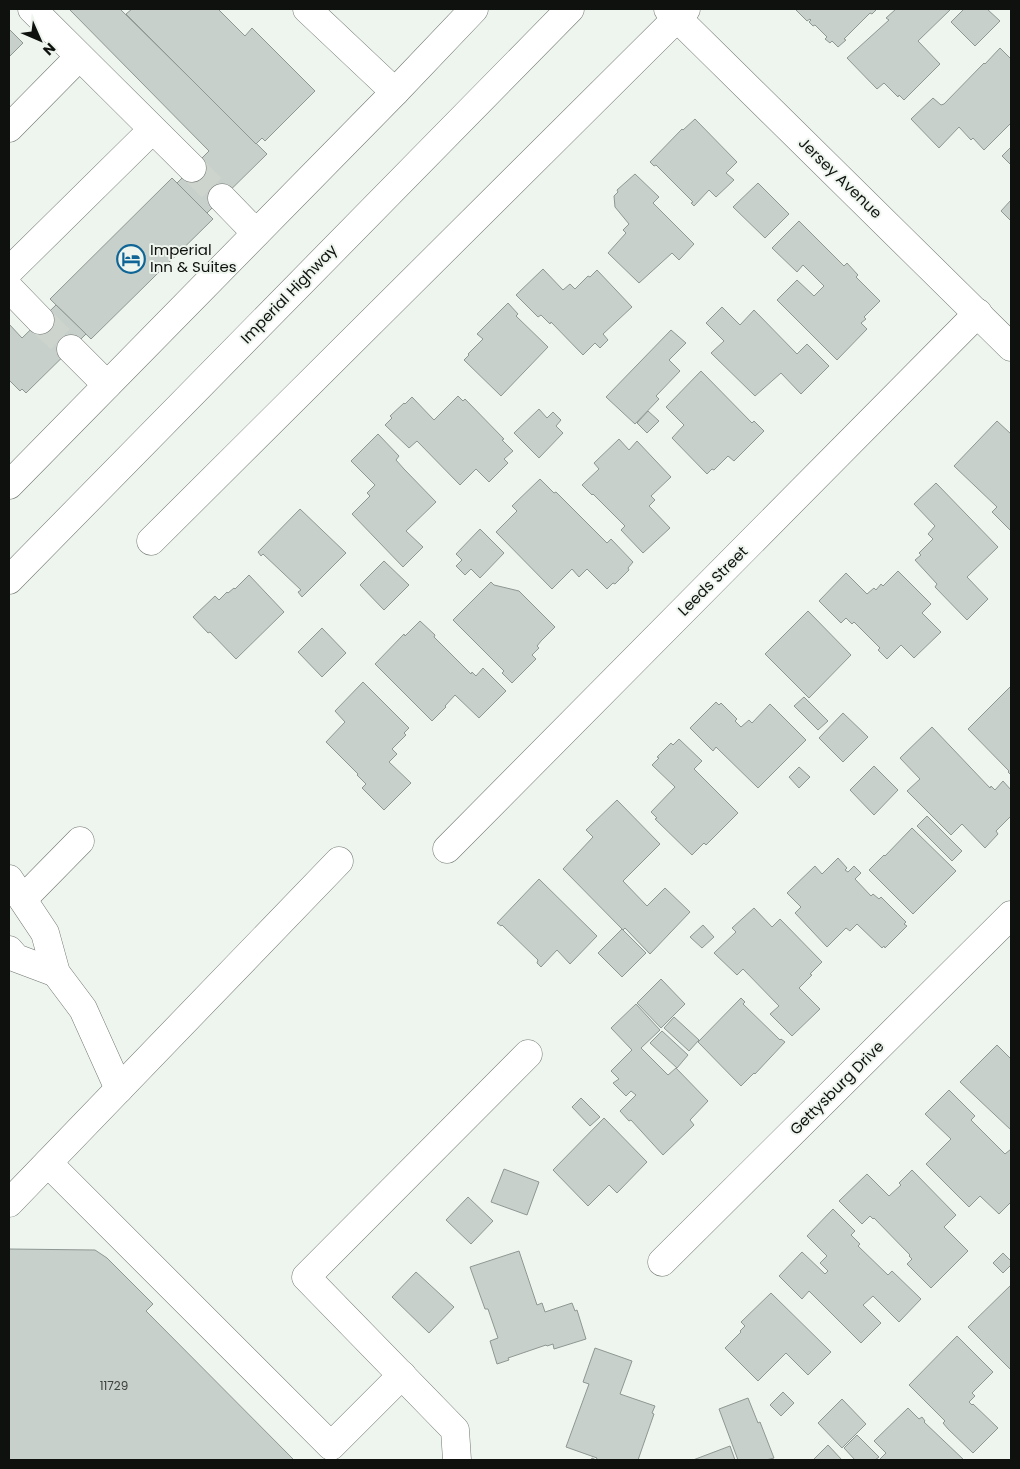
<svg xmlns="http://www.w3.org/2000/svg" width="1020" height="1469" font-family="Poppins,sans-serif">
	<style>
		.building { fill: #c8d0cc; stroke: #8f9793 }
		.lines { fill: none; stroke-linecap: round; stroke-linejoin: round }
		.minor-tunnel { stroke: #cdd3cd; stroke-width: 28; stroke-dasharray: 28 14; stroke-linecap: butt }
		.minor-casing { stroke: #707670; stroke-width: 29 }
		.major-casing { stroke: #707670; stroke-width: 29 }
		.minor { stroke: #fff; stroke-width: 28 }
		.major { stroke: #fff; stroke-width: 28 }
		.labels { text-anchor: middle; stroke-width: 4; stroke-linejoin: round; paint-order: stroke }
		.number-label { font-size: 12px; fill: #3d413e }
		.street-label { font-size: 15px; fill: #0f110f; stroke: #eef5ee }
		.poi-label { font-size: 15px; fill: #0f110f; stroke: #eef5ee; text-anchor: start }
	</style>
	<rect width="100%" height="100%" fill="#eef5ee"/>
	<g class="building">
		<polygon points="69,9 120,9 267,154 207,213 177,183 209,151"/>
		<polygon points="132,9 218,9 245,36 252,28 315,91 265,141 262,138 256,144 126,14"/>
		<polygon points="795,9 877,9 872,14 870,13 844,39 846,40 838,47 832,41 830,43 825,39 827,37 815,25 813,26 809,22 811,20 810,19 807,21"/>
		<polygon points="896,9 951,9 918,41 940,64 904,100 899,95 898,97 884,83 877,89 847,58 889,20 886,18"/>
		<polygon points="964,9 987,9 1000,21 975,46 951,22"/>
		<polygon points="9,29 23,43 9,57"/>
		<polygon points="1000,48 1011,59 1011,123 984,150 973,138 971,140 959,127 939,148 911,119 933,98 941,105 944,104 984,63 985,64"/>
		<polygon points="695,119 737,162 726,173 734,180 716,197 709,190 694,206 691,203 693,202 656,165 654,166 650,162 682,129 683,130"/>
		<polygon points="1011,147 1011,165 1002,156"/>
		<polygon points="635,174 659,197 653,203 694,244 679,260 672,253 639,283 608,253 626,233 623,230 629,224 615,207 614,196 618,192 617,190"/>
		<polygon points="172,178 213,219 91,339 50,299"/>
		<polygon points="758,183 789,214 765,238 733,207"/>
		<polygon points="1011,200 1011,221 1001,211"/>
		<polygon points="799,221 844,266 847,263 858,275 856,277 880,301 864,317 866,319 861,323 867,329 837,360 777,300 797,280 814,296 824,286 803,265 797,272 772,248"/>
		<polygon points="543,269 563,290 570,284 575,289 588,276 590,277 597,270 632,307 603,334 608,340 600,348 595,343 583,355 551,322 550,324 541,315 538,317 516,295"/>
		<polygon points="508,303 518,314 516,316 548,347 501,396 464,360 469,355 468,354 483,339 477,334"/>
		<polygon points="56,305 86,334 26,393 22,389 20,391 9,380 9,324 22,338"/>
		<polygon points="722,307 740,325 754,310 797,354 807,344 829,366 801,394 781,373 755,396 711,353 724,341 706,323"/>
		<polygon points="671,330 686,343 669,360 680,371 656,396 659,399 635,424 606,397"/>
		<polygon points="701,371 752,423 754,421 764,431 734,461 728,456 714,470 712,469 707,474 672,438 684,425 666,407"/>
		<polygon points="458,396 463,401 465,399 504,439 502,440 513,451 504,459 508,463 489,482 476,469 460,485 417,441 409,448 385,425 392,418 390,416 404,403 405,404 412,397 434,420"/>
		<polygon points="539,409 547,418 553,412 561,420 556,426 563,433 539,458 514,433"/>
		<polygon points="648,411 659,421 647,433 637,423"/>
		<polygon points="997,421 1011,434 1011,531 992,512 997,507 954,466"/>
		<polygon points="378,434 399,456 396,460 404,469 436,502 406,531 423,547 403,567 352,514 370,496 367,493 375,485 351,461"/>
		<polygon points="619,439 629,450 637,441 671,477 651,496 655,500 649,506 670,528 643,553 621,530 625,526 593,494 592,495 582,485 599,469 594,463"/>
		<polygon points="540,479 554,493 556,492 607,543 611,539 633,562 628,568 629,570 615,584 613,583 607,589 587,569 579,577 572,569 552,589 496,532 517,511 512,506"/>
		<polygon points="936,483 998,547 967,577 988,599 967,620 935,587 937,584 915,560 921,555 919,553 933,539 928,534 935,526 914,504"/>
		<polygon points="300,509 346,553 302,597 298,592 301,590 263,554 261,556 258,552"/>
		<polygon points="480,529 504,553 480,578 471,569 465,575 456,566 462,560 456,554"/>
		<polygon points="384,561 409,585 384,610 360,585"/>
		<polygon points="898,571 931,604 922,613 941,632 914,658 901,645 887,659 878,650 880,648 854,622 852,624 846,618 841,623 819,601 846,573 867,594 874,588 876,590 881,584 883,586"/>
		<polygon points="249,575 284,612 236,659 210,632 208,633 193,617 215,596 219,600 227,592 228,593 234,588 235,589"/>
		<polygon points="491,582 494,585 519,591 555,627 541,641 537,646 539,648 532,655 536,659 512,683 502,673 504,671 453,620"/>
		<polygon points="808,611 851,655 809,698 765,654"/>
		<polygon points="420,621 435,635 434,637 471,674 472,672 476,676 483,668 506,691 479,718 455,695 445,706 446,707 432,721 375,664 404,634 405,636"/>
		<polygon points="322,628 346,653 322,677 298,652"/>
		<polygon points="363,682 409,728 404,733 406,735 392,749 397,754 389,762 411,783 384,810 362,788 366,784 357,775 358,774 326,742 345,722 335,711"/>
		<polygon points="1011,686 1011,775 1008,772 1009,771 968,729"/>
		<polygon points="804,697 828,721 818,730 794,706"/>
		<polygon points="716,702 719,705 721,703 737,719 735,721 741,727 749,720 752,723 770,704 806,740 758,788 716,747 713,751 690,728"/>
		<polygon points="843,713 868,737 843,762 819,738"/>
		<polygon points="932,727 990,788 991,786 995,790 1003,781 1011,790 1011,816 996,831 998,834 985,848 962,824 951,835 907,791 920,779 900,758"/>
		<polygon points="679,739 702,761 694,769 738,813 706,845 704,843 692,855 655,819 657,818 651,812 675,787 652,765 659,758 657,757 671,743 673,745"/>
		<polygon points="874,766 898,790 874,815 850,790"/>
		<polygon points="799,767 810,777 799,788 789,777"/>
		<polygon points="617,800 660,844 623,881 647,906 665,888 690,912 650,954 625,928 623,930 563,869 593,837 586,830"/>
		<polygon points="927,816 962,851 952,861 917,826"/>
		<polygon points="912,828 956,871 913,914 869,870 884,855 885,856"/>
		<polygon points="838,858 847,868 845,870 848,872 854,866 861,873 855,879 871,896 873,894 879,899 881,897 906,922 904,924 907,926 885,948 884,946 882,948 857,924 850,931 846,928 827,947 795,913 801,907 787,893 815,866 822,874"/>
		<polygon points="539,879 597,936 570,964 557,950 541,967 537,963 538,960 502,925 501,926 497,923"/>
		<polygon points="754,908 772,927 780,919 822,962 810,974 812,975 799,988 820,1009 792,1036 770,1014 779,1006 743,969 737,975 714,953 736,932 732,928"/>
		<polygon points="703,925 714,937 702,948 690,937"/>
		<polygon points="622,929 646,953 622,977 598,953"/>
		<polygon points="661,979 685,1004 661,1028 637,1003"/>
		<polygon points="741,998 745,1002 743,1004 780,1040 781,1039 785,1042 755,1074 754,1073 741,1086 698,1042"/>
		<polygon points="636,1004 660,1030 641,1048 668,1075 676,1068 708,1101 690,1120 694,1125 663,1155 631,1120 629,1121 620,1111 636,1095 631,1091 626,1096 613,1083 619,1079 611,1071 632,1050 611,1028"/>
		<polygon points="674,1017 699,1040 689,1051 664,1028"/>
		<polygon points="662,1031 688,1055 677,1068 650,1043"/>
		<polygon points="997,1045 1011,1059 1011,1130 960,1082"/>
		<polygon points="949,1090 975,1116 971,1120 1005,1154 1011,1149 1011,1202 999,1214 980,1196 969,1207 926,1164 951,1139 925,1114"/>
		<polygon points="581,1098 600,1117 590,1126 572,1107"/>
		<polygon points="604,1118 647,1162 617,1193 609,1185 588,1206 553,1170"/>
		<polygon points="504,1169 539,1182 527,1215 491,1202"/>
		<polygon points="912,1170 956,1215 944,1227 968,1251 931,1288 907,1264 912,1259 909,1256 910,1255 874,1218 873,1219 870,1216 862,1224 839,1201 867,1174 889,1196 901,1185 899,1183"/>
		<polygon points="468,1197 493,1221 471,1244 446,1220"/>
		<polygon points="833,1209 855,1231 851,1235 860,1244 858,1246 888,1275 892,1271 921,1299 899,1322 873,1296 863,1305 881,1323 861,1343 809,1291 802,1299 779,1276 802,1252 825,1274 828,1271 820,1263 827,1256 807,1236"/>
		<polygon points="9,1249 95,1250 107,1258 153,1304 146,1311 294,1460 9,1460"/>
		<polygon points="519,1251 537,1305 542,1303 545,1312 572,1303 575,1311 577,1310 586,1339 554,1349 553,1344 547,1346 546,1345 508,1358 509,1360 497,1364 490,1341 498,1338 488,1309 485,1309 470,1267"/>
		<polygon points="1003,1253 1011,1261 1011,1265 1003,1273 993,1263"/>
		<polygon points="416,1272 454,1307 429,1333 392,1297"/>
		<polygon points="1011,1285 1011,1370 968,1327"/>
		<polygon points="771,1293 831,1352 808,1375 786,1353 758,1381 725,1348 741,1332 740,1331 745,1326 741,1322"/>
		<polygon points="957,1336 993,1372 972,1393 975,1396 969,1402 972,1405 973,1404 998,1428 973,1453 948,1429 943,1423 945,1421 909,1385"/>
		<polygon points="595,1348 632,1361 620,1394 655,1406 652,1413 654,1414 638,1460 591,1460 592,1458 596,1460 597,1458 566,1447 589,1384 583,1382"/>
		<polygon points="783,1392 794,1403 781,1416 770,1405"/>
		<polygon points="748,1398 758,1423 760,1422 774,1458 766,1460 738,1460 719,1409"/>
		<polygon points="842,1399 866,1424 842,1448 818,1423"/>
		<polygon points="908,1408 919,1419 922,1417 925,1421 924,1422 964,1460 879,1460 886,1453 874,1441"/>
		<polygon points="857,1435 879,1457 875,1460 855,1460 844,1448"/>
		<polygon points="828,1445 842,1460 813,1460"/>
		<polygon points="730,1446 735,1460 693,1460"/>
	</g>
	<g class="lines">
		<g class="minor-tunnel">
			<polyline points="192,168 222,198"/>
			<polyline points="40,320 71,349"/>
		</g>
		<defs>
			<g id="minor">
				<polyline points="32,9 192,168"/>
				<polyline points="307,9 395,92"/>
				<polyline points="668,9 1011,347"/>
				<polyline points="9,128 79,57"/>
				<polyline points="222,198 256,233"/>
				<polyline points="9,271 152,130"/>
				<polyline points="9,288 40,320"/>
				<polyline points="71,349 107,385"/>
				<polyline points="151,541 686,9"/>
				<polyline points="447,849 978,313"/>
				<polyline points="9,879 45,933 56,973 83,1009 119,1089"/>
				<polyline points="23,899 80,841"/>
				<polyline points="9,950 16,958 56,973"/>
				<polyline points="48,1163 331,1446 402,1375"/>
				<polyline points="9,1203 339,861"/>
				<polyline points="662,1262 1011,915"/>
				<polyline points="457,1460 455,1430 306,1277 528,1054"/>
			</g>
			<g id="major">
				<polyline points="9,485 395,92 474,9"/>
				<polyline points="9,580 570,9"/>
			</g>
		</defs>
		<use href="#minor" class="minor-casing"/>
		<use href="#major" class="major-casing"/>
		<use href="#minor" class="minor"/>
		<use href="#major" class="major"/>
	</g>
	<defs>
		<symbol id="hotel-ring" viewBox="-11 -11 22 22"><circle r="9.5" fill="#eef5ee" stroke="#0f6596" stroke-width="1.5"/><path d="M-6-4.5h1.5V1H6V5H4.5V3h-9V5H-6ZM-4 0a1.8 1.8 0 1 1 3.6 0ZM.5 0V-2.5h3Q6-2.5 6 0Z" fill="#0f6596"/></symbol>
	</defs>
	<g fill-rule="evenodd">
		<use href="#hotel-ring" x="115" y="243" width="32" height="32"/>
	</g>
	<g class="labels">
		<g class="number-label">
			<text x="114" y="1390">11729</text>
		</g>
		<g class="street-label">
			<text transform="translate(840 178) rotate(44)" y="5">Jersey Avenue</text>
			<text transform="translate(289 294) rotate(-46)" y="5">Imperial Highway</text>
			<text transform="translate(713 581) rotate(-45)" y="5">Leeds Street</text>
			<text transform="translate(837 1088) rotate(-45)" y="5">Gettysburg Drive</text>
		</g>
		<g class="poi-label">
			<text x="150" y="255">Imperial<tspan x="150" dy="17">Inn &amp; Suites</tspan></text>
		</g>
	</g>
	<rect width="1020" height="1469" fill="none" stroke="#0f110f" stroke-width="20"/>
	<g transform="translate(40 40) rotate(135)" stroke="#eef5ee" stroke-width="4" paint-order="stroke">
	<path d="M0-4L9 19L0 12L-9 19Z" fill="#0f110f"/>
	<text y="-8" font-size="14" font-weight="bold" text-anchor="middle" fill="#0f110f">N</text>
	</g>
</svg>
